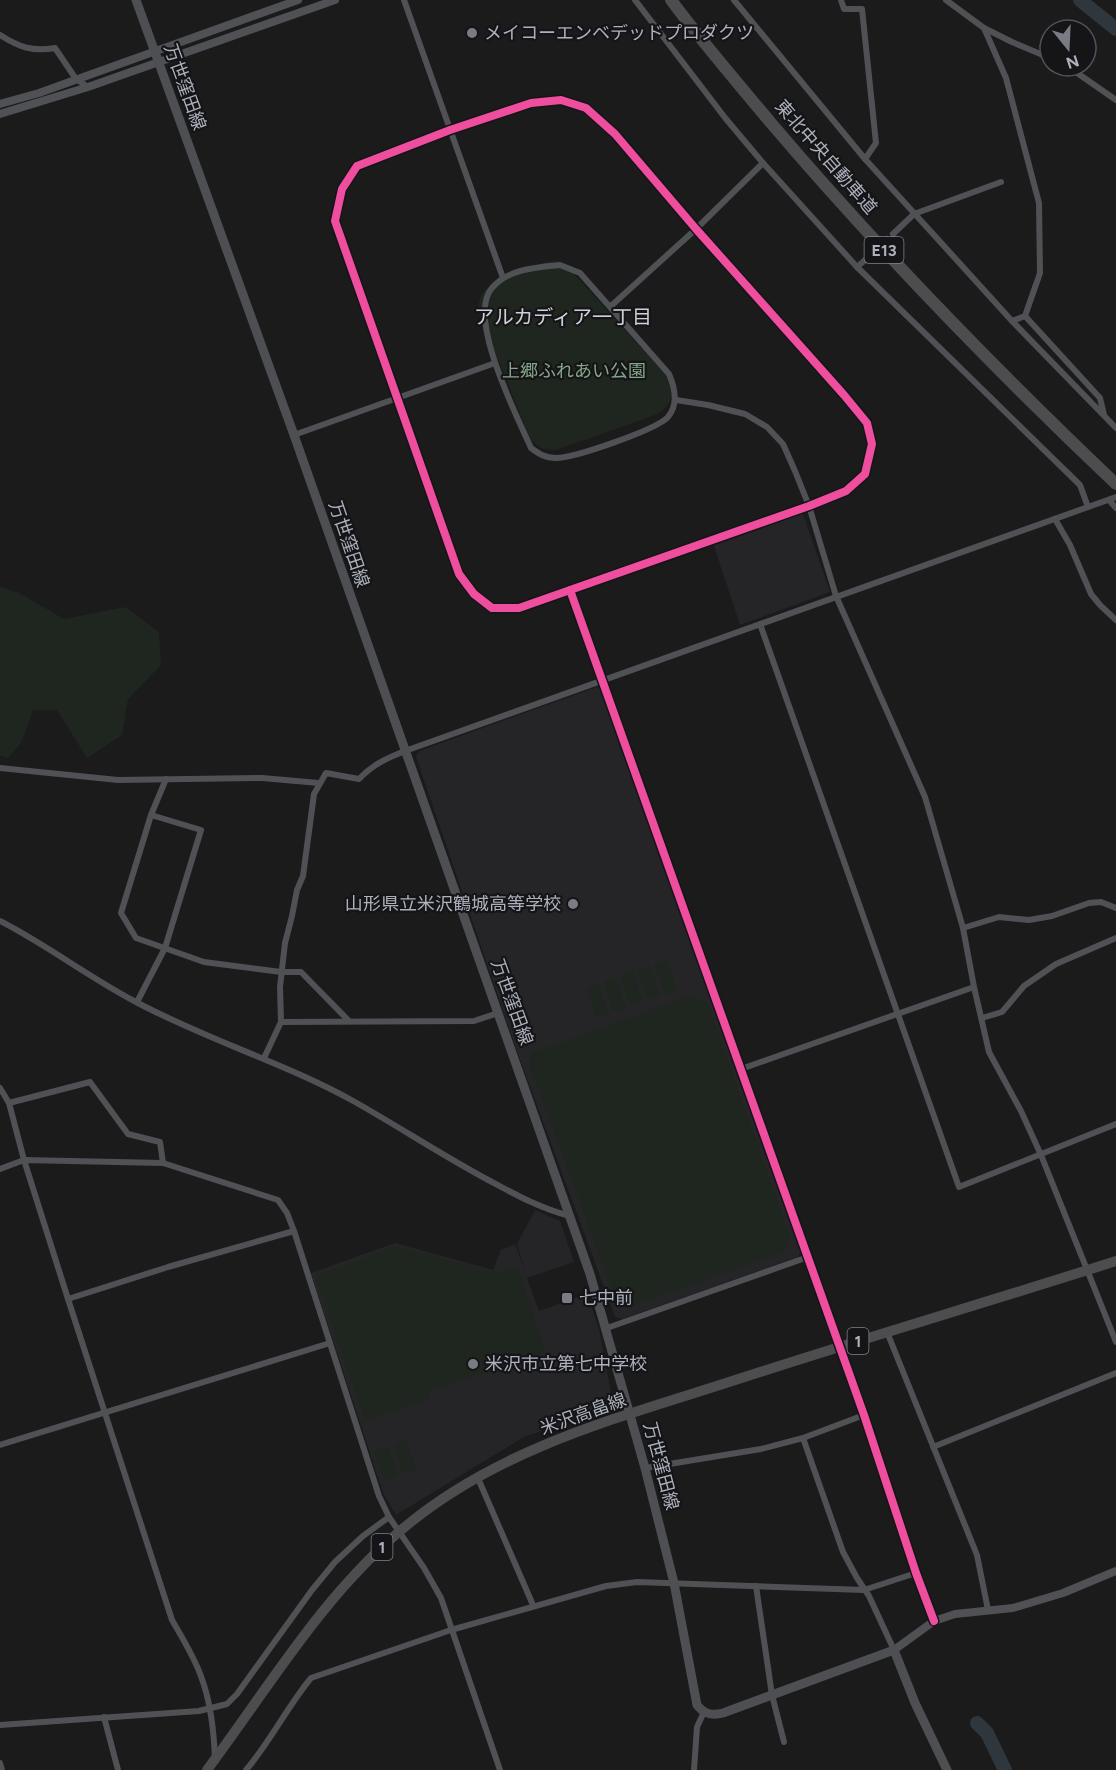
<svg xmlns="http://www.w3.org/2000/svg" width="1116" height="1770" font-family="Figtree,'Noto Sans JP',sans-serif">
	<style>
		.built { fill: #252528 }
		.green { fill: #1f2620 }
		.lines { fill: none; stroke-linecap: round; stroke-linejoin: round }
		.river { stroke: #2e363e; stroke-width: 14 }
		.minor-tunnel { stroke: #38393c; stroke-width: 6; stroke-dasharray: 6 3; stroke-linecap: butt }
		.minor { stroke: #4f5155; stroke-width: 6 }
		.tertiary { stroke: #4f5155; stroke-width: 8 }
		.secondary { stroke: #4e4f53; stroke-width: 9 }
		.primary { stroke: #4d4d50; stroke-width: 10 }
		.motorway { stroke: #4d4d50; stroke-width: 12 }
		.cycleway-casing { stroke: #151518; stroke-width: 11 }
		.cycleway { stroke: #ef4d9e; stroke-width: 8 }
		.poi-dot { fill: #7a7c84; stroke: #151518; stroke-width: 2 }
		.labels { text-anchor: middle; stroke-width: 4.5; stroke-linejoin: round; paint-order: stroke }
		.shield { fill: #151518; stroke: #7f828b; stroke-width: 1.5 }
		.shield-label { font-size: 16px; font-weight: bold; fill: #adb1bc }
		.poi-label { font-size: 18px; fill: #adb1bc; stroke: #151518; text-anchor: start }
		.street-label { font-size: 18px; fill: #adb1bc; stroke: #151518 }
		.park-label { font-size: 18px; fill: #85a687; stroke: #151518 }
		.neighbourhood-label { font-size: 20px; fill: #ced0d8; stroke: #151518 }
	</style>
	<rect width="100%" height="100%" fill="#1b1b1c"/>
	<g class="built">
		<polygon points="800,512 803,514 830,592 740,625 713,543"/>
		<polygon points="597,687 602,690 802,1249 798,1257 622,1319 615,1317 517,1051 416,757 419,751"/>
		<polygon points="535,1210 560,1221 574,1262 527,1278 539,1311 587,1294 599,1329 612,1398 610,1408 524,1437 396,1515 383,1493 311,1273 395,1243 493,1270 501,1250 515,1244 525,1271 517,1244"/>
	</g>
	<g class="green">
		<path d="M 558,261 L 574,274 L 666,375 C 674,393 674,405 655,415 L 556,450 C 544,450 536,447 530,438 L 480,315 C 479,308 478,302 481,296 C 491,276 536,262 558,261 Z"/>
		<polygon points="0,587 19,593 64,619 125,607 159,632 161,665 128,699 122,735 87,758 57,710 33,710 21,743 8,758 0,756"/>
		<polygon points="667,960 677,990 664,994 654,964"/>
		<polygon points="650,965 660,995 647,1000 637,970"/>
		<polygon points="633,971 643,1001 630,1006 620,976"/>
		<polygon points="616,978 626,1008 613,1012 603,982"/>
		<polygon points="599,983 609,1013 596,1017 586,988"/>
		<polygon points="689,996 708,1003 790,1238 783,1253 625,1308 618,1306 529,1064 532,1053"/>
		<polygon points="395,1246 497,1273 515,1267 519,1270 546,1353 428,1392 430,1399 365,1420 315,1276"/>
		<polygon points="406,1440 416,1469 403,1474 393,1444"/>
		<polygon points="388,1447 398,1476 384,1481 374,1451"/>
	</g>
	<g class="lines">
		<g class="river">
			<polyline points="1080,0 1116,29"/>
			<polyline points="977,1723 987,1733 1005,1770"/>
		</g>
		<polyline class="minor-tunnel" points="872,254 893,234"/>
		<g class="minor">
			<polyline points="404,0 503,278"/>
			<polyline points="635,0 726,119 763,163 857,267 1080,485 1088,507"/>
			<polyline points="734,0 865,159 1012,321 1116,428"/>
			<polyline points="841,0 844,9 862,9 876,143 865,159"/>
			<polyline points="946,0 984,28 1012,42 1050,58"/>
			<polyline points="984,28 1006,78 1039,203 1040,273 1025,316 1012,321"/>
			<path d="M 0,35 C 19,47 32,52 55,48 L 76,79 L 88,87"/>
			<polyline points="1067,66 1116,100"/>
			<polygon points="561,100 586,108 615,134 696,229 844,395 867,423 872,444 865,474 846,491 809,506 519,608 492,608 474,594 459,574 335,221 342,189 357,166 450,130 531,103"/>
			<polyline points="893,234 914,214 1001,182"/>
			<path d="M 560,265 L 580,273 L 669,374 C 675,388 679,404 668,417 C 656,430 574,458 556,458 C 545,458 539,454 531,448 C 517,416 466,317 492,288 C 508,269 537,267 560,265 Z"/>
			<polyline points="857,267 872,254"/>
			<polyline points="611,306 696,229 763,163"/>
			<polyline points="1025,316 1100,398 1104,415"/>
			<polyline points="676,400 708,405 745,414 767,427 783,444 795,471 809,506 836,596 925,797 963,928 974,987 989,1052 1021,1111 1041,1155 1116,1342"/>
			<polyline points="294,435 495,363"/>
			<polyline points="1109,500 1116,508"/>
			<polyline points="1055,519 1070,545 1091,594 1100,605 1116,620"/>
			<polyline points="570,590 864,1415 916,1573 934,1621"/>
			<polyline points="760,624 959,1187 1116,1124"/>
			<polyline points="0,768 118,780 262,778 319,783"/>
			<polyline points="166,779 151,815 121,913 136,938 204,962 281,972 301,972 349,1021"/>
			<path d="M 0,921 C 47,945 90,978 136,1002 C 207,1040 285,1063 355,1102 C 401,1128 445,1157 492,1182 C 518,1196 542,1209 570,1216"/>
			<polyline points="963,928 999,917 1029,920 1052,916 1089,903 1101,902 1116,908"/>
			<polyline points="137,1002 165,948 201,830 151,815"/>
			<polyline points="982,1018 1002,1012 1024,986 1056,964 1116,938"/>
			<polyline points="281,1022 474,1021 498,1013"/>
			<path d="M 264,1058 L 281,1022 L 280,987 L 285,943 L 292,916 L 297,890 L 303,876 L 314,794 L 326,773 L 359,779 C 372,765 387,758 405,751 L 1116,497"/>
			<polyline points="741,1069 974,987"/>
			<path d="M 0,1088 L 9,1103 L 24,1160 L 68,1299 L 172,1620 C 183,1639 195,1658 202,1679 C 211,1704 214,1733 215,1759"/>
			<polyline points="9,1103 90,1082 128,1134 160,1142 163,1163"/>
			<polyline points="0,1169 24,1160 163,1163 278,1200 287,1213 294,1231 379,1496 389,1517 424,1568 441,1598 500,1770"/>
			<polyline points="68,1299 168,1267 294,1231"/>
			<polyline points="607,1328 808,1257"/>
			<polyline points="887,1332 977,1555 988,1610"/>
			<polyline points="803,1438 843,1552 857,1578 869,1596 894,1650"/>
			<polyline points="0,1445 330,1343"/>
			<polyline points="933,1447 1116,1373"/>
			<polyline points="645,1468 761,1449 803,1438 864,1415"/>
			<polyline points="477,1476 533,1605"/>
			<polyline points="756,1586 772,1695 784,1742"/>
			<polyline points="104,1717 118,1770"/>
			<polyline points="0,1725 199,1711 227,1704 237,1694 312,1590 335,1562 363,1536 389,1517"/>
			<polyline points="0,1763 2,1770"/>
			<path d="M 246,1770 C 271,1741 287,1707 311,1678 L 451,1630 L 606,1586 L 637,1582 L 864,1590 L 916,1573"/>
			<polyline points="694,1770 697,1727 704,1712"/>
		</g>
		<g class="tertiary">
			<polyline points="0,104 39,93 298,0"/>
			<polyline points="0,114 88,87 335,0"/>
			<polyline points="894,1650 934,1621 955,1614 1013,1608 1063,1593 1116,1571"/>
		</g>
		<path class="secondary" d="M 136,0 L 294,435 L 590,1274 L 645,1468 L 674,1583 L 697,1705 C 704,1714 712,1716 723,1713 L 894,1650 L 915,1703 L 947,1770"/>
		<path class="primary" d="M 207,1770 C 269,1687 321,1598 400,1531 C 493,1451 610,1420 723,1384 C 854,1341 985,1303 1116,1261"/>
		<path class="motorway" d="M 671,0 C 702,42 737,82 771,123 C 879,250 995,369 1116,484"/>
		<defs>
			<g id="cycleway">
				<polygon points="561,100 586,108 615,134 696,229 844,395 867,423 872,444 865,474 846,491 809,506 519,608 492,608 474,594 459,574 335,221 342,189 357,166 450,130 531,103"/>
				<polyline points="570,590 864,1415 916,1573 934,1621"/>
			</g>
		</defs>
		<use href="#cycleway" class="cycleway-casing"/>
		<use href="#cycleway" class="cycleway"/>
	</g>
	<g class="poi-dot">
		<circle cx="472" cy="33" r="6"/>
		<circle cx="573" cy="904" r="6"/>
		<rect x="561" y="1292" width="12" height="12" rx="3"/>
		<circle cx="473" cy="1364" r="6"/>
	</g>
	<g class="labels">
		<g class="shield">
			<rect x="864.5" y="237" width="39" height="26" rx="4.5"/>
			<rect x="847.5" y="1328" width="21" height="26" rx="4.5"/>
			<rect x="371.5" y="1534" width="21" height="26" rx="4.5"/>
		</g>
		<g class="shield-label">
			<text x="884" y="256">E13</text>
			<text x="858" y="1347">1</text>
			<text x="382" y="1553">1</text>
		</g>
		<g class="poi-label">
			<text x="484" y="39">メイコーエンベデッドプロダクツ</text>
			<text x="561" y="910" text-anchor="end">山形県立米沢鶴城高等学校</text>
			<text x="579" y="1304">七中前</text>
			<text x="485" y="1370">米沢市立第七中学校</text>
		</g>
		<g class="street-label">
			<text transform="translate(185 87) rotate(70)" y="6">万世窪田線</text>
			<text transform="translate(826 157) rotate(49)" y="6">東北中央自動車道</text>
			<text transform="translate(349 544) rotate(71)" y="6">万世窪田線</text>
			<text transform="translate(512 1002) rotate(70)" y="6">万世窪田線</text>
			<text transform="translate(583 1414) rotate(-20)" y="6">米沢高畠線</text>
			<text transform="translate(661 1466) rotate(75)" y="6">万世窪田線</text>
		</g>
		<g class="park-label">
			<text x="574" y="377">上郷ふれあい公園</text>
		</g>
		<g class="neighbourhood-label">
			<text x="563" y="324">アルカディア一丁目</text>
		</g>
	</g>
	<g transform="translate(1068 48) rotate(162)"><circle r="28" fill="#151518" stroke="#52535a" stroke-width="1.5"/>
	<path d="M0-4.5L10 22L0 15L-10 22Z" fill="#7a7c84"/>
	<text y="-9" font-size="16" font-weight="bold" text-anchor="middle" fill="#adb1bc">N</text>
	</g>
</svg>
